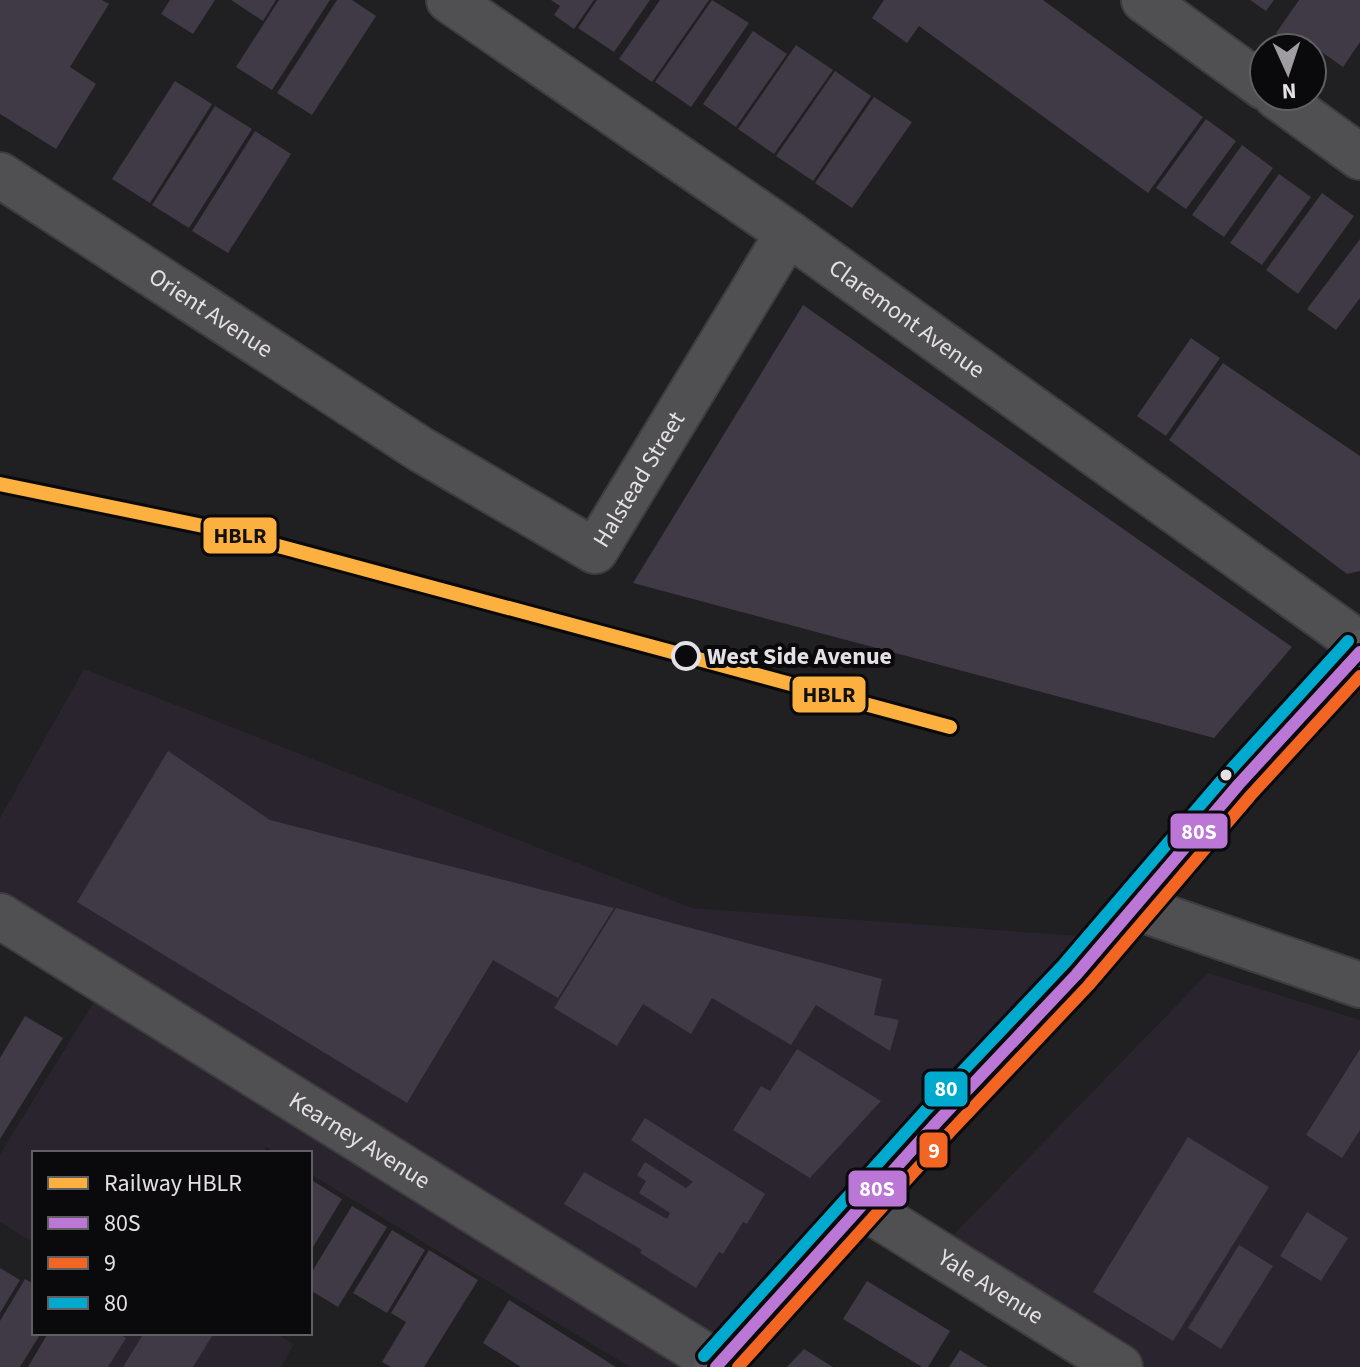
<svg xmlns="http://www.w3.org/2000/svg" width="1360" height="1367" font-family="'Source Sans 3',sans-serif">
	<style>
		.built { fill: #29242d }
		.building { fill: #403946 }
		.lines { fill: none; stroke-linecap: round; stroke-linejoin: round }
		.minor-casing { stroke: #3d3c3f; stroke-width: 48 }
		.secondary-casing { stroke: #3d3c3f; stroke-width: 48 }
		.minor { stroke: #504f51; stroke-width: 44 }
		.secondary { stroke: #585556; stroke-width: 44 }
		.bus-1-casing { stroke: #0a090b; stroke-width: 18 }
		.bus-2-casing { stroke: #0a090b; stroke-width: 18 }
		.bus-3-casing { stroke: #0a090b; stroke-width: 18 }
		.bus-1 { stroke: #ba77d6; stroke-width: 12 }
		.bus-2 { stroke: #f26522; stroke-width: 12 }
		.bus-3 { stroke: #00a9ce; stroke-width: 12 }
		.rail-1-casing { stroke: #0a090b; stroke-width: 20 }
		.rail-1 { stroke: #fbb03f; stroke-width: 14 }
		.stop-dot { fill: #0a090b; stroke: #e3e1e5; stroke-width: 4 }
		.bus-dot { fill: #e3e1e5; stroke: #0a090b; stroke-width: 3 }
		.labels { text-anchor: middle; stroke-width: 8; stroke-linejoin: round; paint-order: stroke }
		.street-label { font-size: 24px; fill: #e3e1e5; stroke: #0a090b }
		.stop-label { font-size: 24px; font-weight: bold; fill: #e3e1e5; stroke: #0a090b; text-anchor: start }
		.line-badge { stroke: #0a090b; stroke-width: 3 }
		.badge-label { font-size: 22px; text-anchor: middle; font-weight: bold; fill: #fff }
		.pale-badge-label { font-size: 22px; text-anchor: middle; font-weight: bold; fill: #111 }
	</style>
	<rect width="100%" height="100%" fill="#201f22"/>
	<g class="built">
		<polygon points="84,669 692,908 1080,936 701,1367 630,1367 310,1174 310,1153 276,1153 266,1147 263,1153 34,1153 34,1243 0,1222 0,1154 110,976 0,908 0,818"/>
		<polygon points="1208,973 1360,1020 1360,1367 1115,1367 934,1255"/>
		<polygon points="122,1333 276,1333 294,1344 281,1367 104,1367"/>
	</g>
	<g class="building">
		<polygon points="0,0 102,0 109,4 70,67 96,84 56,149 0,114"/>
		<polygon points="170,0 215,0 193,34 161,14"/>
		<polygon points="231,0 276,0 263,21"/>
		<polygon points="279,0 330,0 272,90 236,67"/>
		<polygon points="337,0 352,0 376,16 312,115 277,93"/>
		<polygon points="551,0 594,0 574,29 554,15 560,6"/>
		<polygon points="597,0 650,0 614,52 578,28"/>
		<polygon points="660,0 709,0 652,82 619,59"/>
		<polygon points="712,0 749,23 691,107 655,82"/>
		<polygon points="884,0 1043,0 1203,117 1148,193 919,26 907,43 872,18"/>
		<polygon points="1250,0 1274,0 1266,11"/>
		<polygon points="1299,0 1360,0 1360,42 1343,67 1313,46 1296,48 1276,33"/>
		<polygon points="753,31 787,54 736,127 703,104"/>
		<polygon points="796,45 833,70 774,154 738,129"/>
		<polygon points="835,71 871,96 813,181 776,156"/>
		<polygon points="175,81 212,104 150,203 112,179"/>
		<polygon points="874,97 912,122 852,208 815,183"/>
		<polygon points="215,106 252,129 189,228 152,205"/>
		<polygon points="1206,119 1236,141 1186,209 1156,188"/>
		<polygon points="255,131 291,154 228,253 192,231"/>
		<polygon points="1242,145 1273,168 1224,237 1192,215"/>
		<polygon points="1279,174 1311,197 1262,265 1230,243"/>
		<polygon points="1322,193 1354,216 1298,294 1266,270"/>
		<polygon points="1360,239 1360,298 1336,330 1307,309"/>
		<polygon points="803,305 1292,647 1214,738 633,583"/>
		<polygon points="1191,338 1220,358 1166,436 1137,416"/>
		<polygon points="1223,363 1360,456 1360,571 1347,574 1169,440"/>
		<polygon points="168,751 270,820 614,908 558,998 493,960 407,1103 77,902"/>
		<polygon points="616,908 882,979 874,1015 899,1020 890,1051 816,1005 791,1045 712,998 691,1034 643,1004 617,1046 554,1008"/>
		<polygon points="25,1016 63,1038 0,1139 0,1058"/>
		<polygon points="797,1049 881,1101 810,1178 733,1130 761,1086 770,1091"/>
		<polygon points="1360,1049 1360,1130 1342,1158 1306,1135"/>
		<polygon points="645,1118 765,1194 747,1224 743,1222 723,1254 719,1252 696,1288 640,1253 642,1250 564,1204 584,1172 667,1219 670,1213 639,1193 646,1181 637,1175 645,1162 686,1188 693,1182 631,1140"/>
		<polygon points="1188,1137 1269,1187 1173,1341 1093,1292"/>
		<polygon points="310,1179 342,1199 310,1252"/>
		<polygon points="352,1206 387,1227 338,1307 310,1290 310,1275"/>
		<polygon points="1307,1212 1348,1238 1321,1281 1280,1256"/>
		<polygon points="392,1230 425,1250 387,1313 353,1293"/>
		<polygon points="1239,1245 1273,1266 1221,1349 1188,1328"/>
		<polygon points="429,1250 478,1280 424,1367 391,1367 382,1362 406,1322 391,1313"/>
		<polygon points="0,1268 20,1280 0,1313"/>
		<polygon points="25,1279 34,1284 34,1333 41,1333 20,1367 0,1367 0,1321"/>
		<polygon points="867,1281 950,1331 928,1367 922,1367 843,1319"/>
		<polygon points="509,1300 616,1367 521,1367 483,1343"/>
		<polygon points="48,1333 117,1333 126,1338 108,1367 28,1367"/>
		<polygon points="144,1333 206,1333 212,1336 193,1367 123,1367"/>
		<polygon points="804,1349 833,1367 787,1367"/>
		<polygon points="960,1350 988,1367 949,1367"/>
	</g>
	<g class="lines">
		<defs>
			<g id="minor">
				<path id="s1" d="M 449,0 L 788,233 L 1360,644"/>
				<polyline points="1144,0 1264,87"/>
				<polyline points="1276,96 1360,157"/>
				<path id="s2" d="M 0,175 L 420,449 L 595,551 L 788,233"/>
				<polyline points="1135,907 1360,985"/>
				<path id="s3" d="M 0,916 L 719,1364"/>
				<path id="s4" d="M 862,1206 L 1120,1367"/>
			</g>
			<polyline id="secondary" points="716,1367 938,1121 1076,975 1239,784 1360,652"/>
		</defs>
		<use href="#minor" class="minor-casing"/>
		<use href="#secondary" class="secondary-casing"/>
		<use href="#minor" class="minor"/>
		<use href="#secondary" class="secondary"/>
		<defs>
			<polyline id="bus-1" points="716,1367 938,1121 1076,975 1239,784 1360,652"/>
			<polyline id="bus-2" points="738,1367 950,1132 1088,986 1251,795 1360,676"/>
			<polyline id="bus-3" points="704,1356 926,1110 1064,964 1227,774 1348,641"/>
		</defs>
		<use href="#bus-1" class="bus-1-casing"/>
		<use href="#bus-2" class="bus-2-casing"/>
		<use href="#bus-3" class="bus-3-casing"/>
		<use href="#bus-1" class="bus-1"/>
		<use href="#bus-2" class="bus-2"/>
		<use href="#bus-3" class="bus-3"/>
		<defs>
			<polyline id="rail-1" points="0,484 208,527 950,727"/>
		</defs>
		<use href="#rail-1" class="rail-1-casing"/>
		<use href="#rail-1" class="rail-1"/>
	</g>
	<circle class="stop-dot" cx="686" cy="656" r="13"/>
	<circle class="bus-dot" cx="1226" cy="775" r="7"/>
	<g class="labels">
		<g class="street-label">
			<text dy="8" stroke="none"><textPath href="#s2" startOffset="252">Orient Avenue</textPath></text>
			<text dy="8" stroke="none"><textPath href="#s1" startOffset="558">Claremont Avenue</textPath></text>
			<text dy="8" stroke="none"><textPath href="#s2" startOffset="788">Halstead Street</textPath></text>
			<text dy="8" stroke="none"><textPath href="#s3" startOffset="424">Kearney Avenue</textPath></text>
			<text dy="8" stroke="none"><textPath href="#s4" startOffset="152">Yale Avenue</textPath></text>
		</g>
		<g class="stop-label">
			<text x="707" y="664">West Side Avenue</text>
		</g>
	</g>
	<g class="line-badge">
		<rect x="202" y="516" width="76" height="39" rx="8" fill="#fbb03f"/>
		<rect x="791" y="675" width="76" height="39" rx="8" fill="#fbb03f"/>
		<rect x="1169" y="812" width="60" height="38" rx="8" fill="#ba77d6"/>
		<rect x="923" y="1070" width="46" height="38" rx="8" fill="#00a9ce"/>
		<rect x="918" y="1131" width="31" height="38" rx="8" fill="#f26522"/>
		<rect x="847" y="1169" width="61" height="39" rx="8" fill="#ba77d6"/>
	</g>
	<g class="badge-label">
		<text x="1199" y="839">80S</text>
		<text x="946" y="1096">80</text>
		<text x="934" y="1158">9</text>
		<text x="877" y="1196">80S</text>
	</g>
	<g class="pale-badge-label">
		<text x="240" y="543">HBLR</text>
		<text x="829" y="702">HBLR</text>
	</g>
	<rect x="32" y="1151" width="280" height="184" fill="#0a090b" stroke="#615f62" stroke-width="2"/>
	<rect x="48" y="1177" width="40" height="12" fill="#fbb03f" stroke="#615f62" stroke-width="2"/>
	<text x="104" y="1191" font-size="24" fill="#e3e1e5">Railway HBLR</text>
	<rect x="48" y="1217" width="40" height="12" fill="#ba77d6" stroke="#615f62" stroke-width="2"/>
	<text x="104" y="1231" font-size="24" fill="#e3e1e5">80S</text>
	<rect x="48" y="1257" width="40" height="12" fill="#f26522" stroke="#615f62" stroke-width="2"/>
	<text x="104" y="1271" font-size="24" fill="#e3e1e5">9</text>
	<rect x="48" y="1297" width="40" height="12" fill="#00a9ce" stroke="#615f62" stroke-width="2"/>
	<text x="104" y="1311" font-size="24" fill="#e3e1e5">80</text>
	<g transform="translate(1288 72) rotate(177)"><circle r="38" fill="#0a090b" stroke="#615f62" stroke-width="2"/>
	<path d="M0-6L14 30L0 20L-14 30Z" fill="#9f9da1"/>
	<text y="-12" font-size="22" font-weight="bold" text-anchor="middle" fill="#e3e1e5">N</text>
	</g>
</svg>
